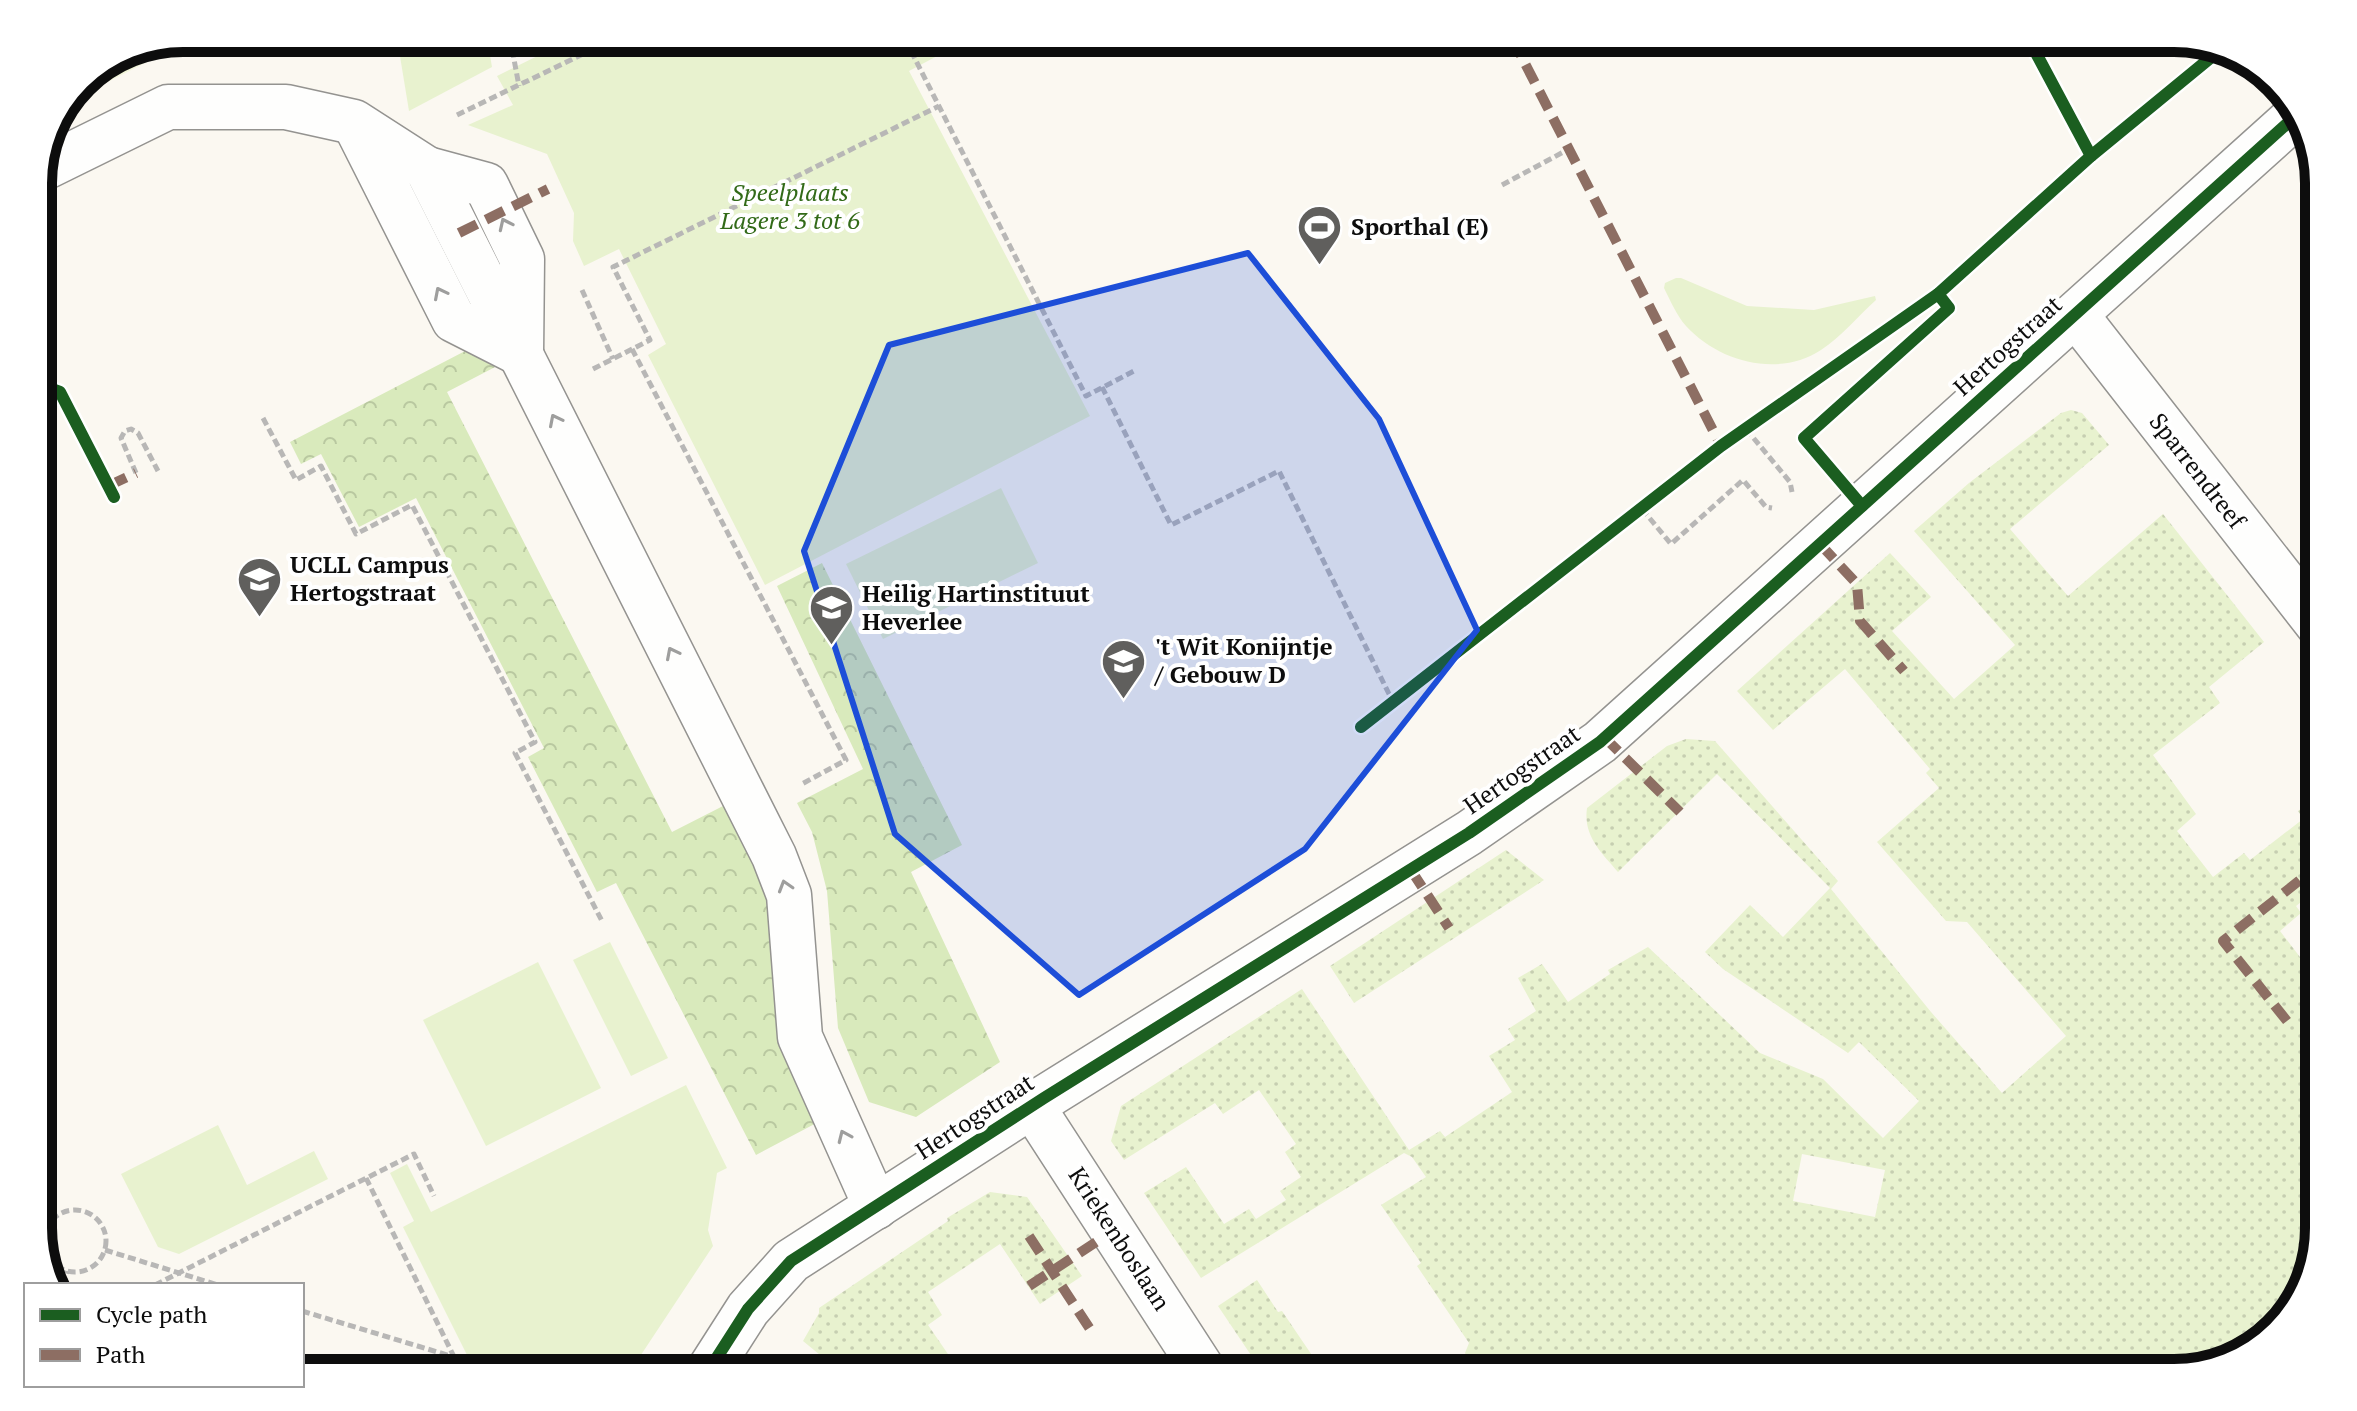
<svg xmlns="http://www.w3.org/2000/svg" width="2357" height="1411" font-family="'PT Serif',serif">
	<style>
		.grass { fill: #e8f2cf }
		.forest { fill: url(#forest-crowns) }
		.garden { fill: url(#garden-dots); fill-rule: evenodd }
		.pitch { fill: #f1f5d9 }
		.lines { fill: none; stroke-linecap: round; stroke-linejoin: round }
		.minor-casing { stroke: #949390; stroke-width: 47 }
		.path { stroke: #b8b7b6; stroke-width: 5; stroke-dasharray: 8 4; stroke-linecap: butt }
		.minor { stroke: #fefefd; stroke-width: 44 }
		.quiet { stroke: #8d6e63; stroke-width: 10; stroke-dasharray: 20 10; stroke-linecap: butt }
		.cycleway-casing { stroke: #fff; stroke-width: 17 }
		.cycleway { stroke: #1b5e20; stroke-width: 12 }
		.oneway { stroke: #9e9e9d }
		.marked { fill: #1d4ed8; fill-opacity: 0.2; stroke: #1d4ed8; stroke-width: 6; stroke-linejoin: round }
		.labels { text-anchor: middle; stroke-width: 8; stroke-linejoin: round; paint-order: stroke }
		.park-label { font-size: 24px; font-style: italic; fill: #326a18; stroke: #fff }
		.poi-label { font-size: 24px; font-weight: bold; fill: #0d0d0d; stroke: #fff; text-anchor: start }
		.street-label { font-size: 24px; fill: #0d0d0d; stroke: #fff }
		.rim { fill: none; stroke: #0d0d0d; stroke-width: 10 }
	</style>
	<defs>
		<pattern id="forest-crowns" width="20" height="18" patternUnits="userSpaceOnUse" patternTransform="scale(2)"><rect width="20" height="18" fill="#d9eabc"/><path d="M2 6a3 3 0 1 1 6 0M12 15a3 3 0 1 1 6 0" fill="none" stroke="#b9c8a0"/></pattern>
		<pattern id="garden-dots" width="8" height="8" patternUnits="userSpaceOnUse" patternTransform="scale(2)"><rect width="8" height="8" fill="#e8f2cf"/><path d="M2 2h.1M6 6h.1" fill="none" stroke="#c6ceb1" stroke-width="1.8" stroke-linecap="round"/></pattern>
	</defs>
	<rect width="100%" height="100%" fill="#fbf8f1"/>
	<g class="grass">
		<polygon points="397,38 487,38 492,67 409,111"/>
		<polygon points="574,38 971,38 909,71 1090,416 765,585 648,355 666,344 619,249 584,266 573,241 574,213 547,154 468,125 513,105 497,76"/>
		<path d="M 1676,278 L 1681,278 L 1747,306 L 1814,310 L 1875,296 L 1876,300 C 1858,316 1841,337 1821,350 C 1778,378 1719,362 1686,326 C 1677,316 1670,300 1664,288 L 1665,283 Z"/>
		<polygon points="1001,488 1038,563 883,639 846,564"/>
		<polygon points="610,942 668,1058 631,1076 573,960"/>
		<polygon points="538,962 601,1088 486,1146 423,1020"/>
		<polygon points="686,1085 727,1168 717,1173 708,1230 713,1246 629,1373 476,1373 403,1227 414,1221 390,1173 407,1164 431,1212"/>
		<polygon points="218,1125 247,1185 314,1151 328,1179 179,1254 158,1247 121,1174"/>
	</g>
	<g class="forest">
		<polygon points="467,350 499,365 447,392 672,832 725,805 770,901 824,1119 756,1155 616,883 597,892 528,757 544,748 416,498 359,527 321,454 301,464 290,442"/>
		<polygon points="822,563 962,845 911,872 1000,1062 916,1117 869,1102 838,1028 827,891 812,832 797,803 863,769 777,586"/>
	</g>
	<g class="garden">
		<path d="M 2071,410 L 2082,413 L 2109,445 L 2010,529 L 2068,596 L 2163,514 L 2264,642 L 2209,687 L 2220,703 L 2153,755 L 2196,814 L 2177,831 L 2213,877 L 2244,853 L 2250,860 L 2303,819 L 2298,811 L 2319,794 L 2319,888 L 2296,906 L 2301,913 L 2280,931 L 2319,982 L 2319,1229 L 2299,1301 L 2246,1354 L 2175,1373 L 1441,1373 L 1467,1358 L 1465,1353 L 1469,1343 L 1417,1266 L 1421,1263 L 1381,1205 L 1426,1177 L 1412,1157 L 1404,1153 L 1201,1278 L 1144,1193 L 1186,1167 L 1224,1224 L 1249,1209 L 1256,1219 L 1286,1200 L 1280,1191 L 1301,1177 L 1285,1152 L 1296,1144 L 1259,1090 L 1223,1114 L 1215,1103 L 1124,1160 L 1111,1141 L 1121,1106 L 1302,989 L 1409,1150 L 1440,1131 L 1445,1137 L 1512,1092 L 1489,1056 L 1515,1040 L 1508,1029 L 1536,1011 L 1518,978 L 1542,964 L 1568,1002 L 1610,974 L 1608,970 L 1648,947 L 1760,1053 L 1823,1079 L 1883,1138 L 1919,1101 L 1859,1042 L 1848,1053 L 1723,969 L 1705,952 L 1750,905 L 1783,937 L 1830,888 L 1717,774 L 1618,872 C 1601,852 1583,836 1587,808 L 1667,746 L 1686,739 L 1715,741 L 1838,881 L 1831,889 L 1931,1012 L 2002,1093 L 2066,1036 L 1967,922 L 1946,921 L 1877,842 L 1939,788 L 1926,773 L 1930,769 L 1845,669 L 1773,730 L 1737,691 L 1890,553 L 1931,597 L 1892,631 L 1954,699 L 2015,645 L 1914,531 L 1969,483 L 2061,413 ZM 1802,1154 L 1885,1170 L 1875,1217 L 1793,1201 Z"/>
		<polygon points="1506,850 1544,880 1354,1003 1330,966"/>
		<polygon points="990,1192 1027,1197 1082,1276 1040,1304 1000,1244 928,1292 942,1315 928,1325 961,1373 842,1373 803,1341 819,1313 819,1308 948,1221 947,1218"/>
		<polygon points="1257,1280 1278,1312 1282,1311 1324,1373 1263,1373 1218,1306"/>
	</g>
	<polygon class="pitch" points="183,38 194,38 72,100 81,80 128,49"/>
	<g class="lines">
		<defs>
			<g id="minor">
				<polyline points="355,124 454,320 521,354 522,259 486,185 427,169"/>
				<polyline points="40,170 168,107 286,107 354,122 427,169 774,856 789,895 800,1037 876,1207"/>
				<polyline points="2076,315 2319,626"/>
				<polyline points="1032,1106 1205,1373"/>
				<polyline points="707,1373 748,1309 791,1261 1044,1098 1469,833 1600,742 2300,112"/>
			</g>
		</defs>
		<use href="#minor" class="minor-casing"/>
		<g class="path">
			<polyline points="510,38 519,86"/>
			<polyline points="926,38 909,47 1086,396 1136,370"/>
			<polyline points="457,115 616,38"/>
			<polyline points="1502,185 1569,149"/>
			<polyline points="582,290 613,359"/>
			<polyline points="632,349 846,760 800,785"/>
			<polyline points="593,369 650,340 613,267 939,106"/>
			<polyline points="1102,387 1171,525 1279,471 1393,702"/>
			<polyline points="263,418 296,480 321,466 356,534 412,505 535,742 515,753 603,923"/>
			<polyline points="1746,429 1790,482 1792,492"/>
			<polyline points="136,473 121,438 125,431 131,429 138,433 158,471"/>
			<polyline points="1642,509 1671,544 1743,480 1766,507 1772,508"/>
			<polyline points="366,1178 462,1373"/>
			<circle cx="75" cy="1241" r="31"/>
			<polyline points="38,1226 46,1229"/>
			<polyline points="105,1250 218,1285"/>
			<polyline points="63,1285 67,1271"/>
			<polyline points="155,1285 414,1154 434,1196"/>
			<polyline points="302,1311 454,1357"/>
		</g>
		<use href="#minor" class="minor"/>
		<g class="quiet">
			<polyline points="1512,38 1721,446"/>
			<polyline points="459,233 548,189"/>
			<polyline points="108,486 136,473"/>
			<polyline points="1820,544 1857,584 1860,621 1904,671"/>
			<polyline points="1604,737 1680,812"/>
			<polyline points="1411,870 1449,928"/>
			<polyline points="2287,1021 2223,941 2319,865"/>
			<polyline points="1029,1236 1090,1329"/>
			<polyline points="1029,1286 1113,1231"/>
		</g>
		<defs>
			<g id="cycleway">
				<polyline points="2028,38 2091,156"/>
				<polyline points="38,384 60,392 114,497"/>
				<polyline points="1862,506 1804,438 1949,308 1938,294"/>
				<polyline points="1361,727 1721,446 1938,294 2091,156 2220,50"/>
				<polyline points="707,1373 748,1309 791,1261 1044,1098 1469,833 1600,742 2300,112"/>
			</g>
		</defs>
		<use href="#cycleway" class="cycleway-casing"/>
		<use href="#cycleway" class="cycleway"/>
	</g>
	<defs><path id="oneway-chevron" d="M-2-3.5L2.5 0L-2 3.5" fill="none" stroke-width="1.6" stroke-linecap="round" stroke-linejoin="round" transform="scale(2)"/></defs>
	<g class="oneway">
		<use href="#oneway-chevron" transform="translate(505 224) rotate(-115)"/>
		<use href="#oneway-chevron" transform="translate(440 293) rotate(-117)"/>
		<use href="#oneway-chevron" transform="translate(555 420) rotate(-117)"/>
		<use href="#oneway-chevron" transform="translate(672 653) rotate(-117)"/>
		<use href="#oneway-chevron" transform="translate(785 886) rotate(-107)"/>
		<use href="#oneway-chevron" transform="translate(844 1136) rotate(-114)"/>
	</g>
	<path class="marked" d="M 1248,253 L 1379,419 L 1477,630 L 1305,849 L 1079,995 L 895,834 L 804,551 L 889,345 Z"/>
	<defs>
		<symbol id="stadium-pin" viewBox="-11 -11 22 30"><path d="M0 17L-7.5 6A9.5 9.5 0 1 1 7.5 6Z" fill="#605f5d" stroke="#fff"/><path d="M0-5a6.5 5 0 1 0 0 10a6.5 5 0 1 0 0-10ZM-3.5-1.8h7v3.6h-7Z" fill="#fff"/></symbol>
		<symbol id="university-pin" viewBox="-11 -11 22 30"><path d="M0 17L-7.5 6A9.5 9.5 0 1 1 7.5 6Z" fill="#605f5d" stroke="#fff"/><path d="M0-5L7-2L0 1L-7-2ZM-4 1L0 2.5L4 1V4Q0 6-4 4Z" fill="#fff"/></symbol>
		<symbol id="school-pin" viewBox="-11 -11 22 30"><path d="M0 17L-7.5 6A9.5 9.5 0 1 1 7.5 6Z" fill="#605f5d" stroke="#fff"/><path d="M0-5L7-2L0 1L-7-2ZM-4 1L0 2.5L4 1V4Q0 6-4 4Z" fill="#fff"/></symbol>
	</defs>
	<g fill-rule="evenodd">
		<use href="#stadium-pin" x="1294" y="202" width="51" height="69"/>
		<use href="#university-pin" x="234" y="554" width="51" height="69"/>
		<use href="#school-pin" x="806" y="582" width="51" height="69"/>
		<use href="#school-pin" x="1098" y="636" width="51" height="69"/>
	</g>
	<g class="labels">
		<g class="park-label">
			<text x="790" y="201">Speelplaats<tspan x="790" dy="28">Lagere 3 tot 6</tspan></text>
		</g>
		<g class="poi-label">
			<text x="1351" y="235">Sporthal (E)</text>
			<text x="290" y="573">UCLL Campus<tspan x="290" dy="28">Hertogstraat</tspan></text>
			<text x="862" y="602">Heilig Hartinstituut<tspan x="862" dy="28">Heverlee</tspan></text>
			<text x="1155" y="655">'t Wit Konijntje<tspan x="1155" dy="28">/ Gebouw D</tspan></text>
		</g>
		<g class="street-label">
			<text transform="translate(2008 346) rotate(-42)" y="8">Hertogstraat</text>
			<text transform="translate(2197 471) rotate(52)" y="8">Sparrendreef</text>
			<text transform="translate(1522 770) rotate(-35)" y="8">Hertogstraat</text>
			<text transform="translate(975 1117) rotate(-33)" y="8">Hertogstraat</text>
			<text transform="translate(1119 1239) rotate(57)" y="8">Kriekenboslaan</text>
		</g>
	</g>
	<path d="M0 0H2357V1411H0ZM183 52H2174A131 131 0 0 1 2305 183V1228A131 131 0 0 1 2174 1359H183A131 131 0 0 1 52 1228V183A131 131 0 0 1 183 52Z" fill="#fff" fill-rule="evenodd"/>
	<path class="rim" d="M183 52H2174A131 131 0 0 1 2305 183V1228A131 131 0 0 1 2174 1359H183A131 131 0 0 1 52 1228V183A131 131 0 0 1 183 52Z"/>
	<rect x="24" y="1283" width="280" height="104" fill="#ffffff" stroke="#9e9e9e" stroke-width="2"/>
	<rect x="40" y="1309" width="40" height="12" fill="#1b5e20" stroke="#9e9e9e" stroke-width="2"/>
	<text x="96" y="1323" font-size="24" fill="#0d0d0d">Cycle path</text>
	<rect x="40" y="1349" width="40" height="12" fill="#8d6e63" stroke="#9e9e9e" stroke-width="2"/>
	<text x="96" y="1363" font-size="24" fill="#0d0d0d">Path</text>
</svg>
